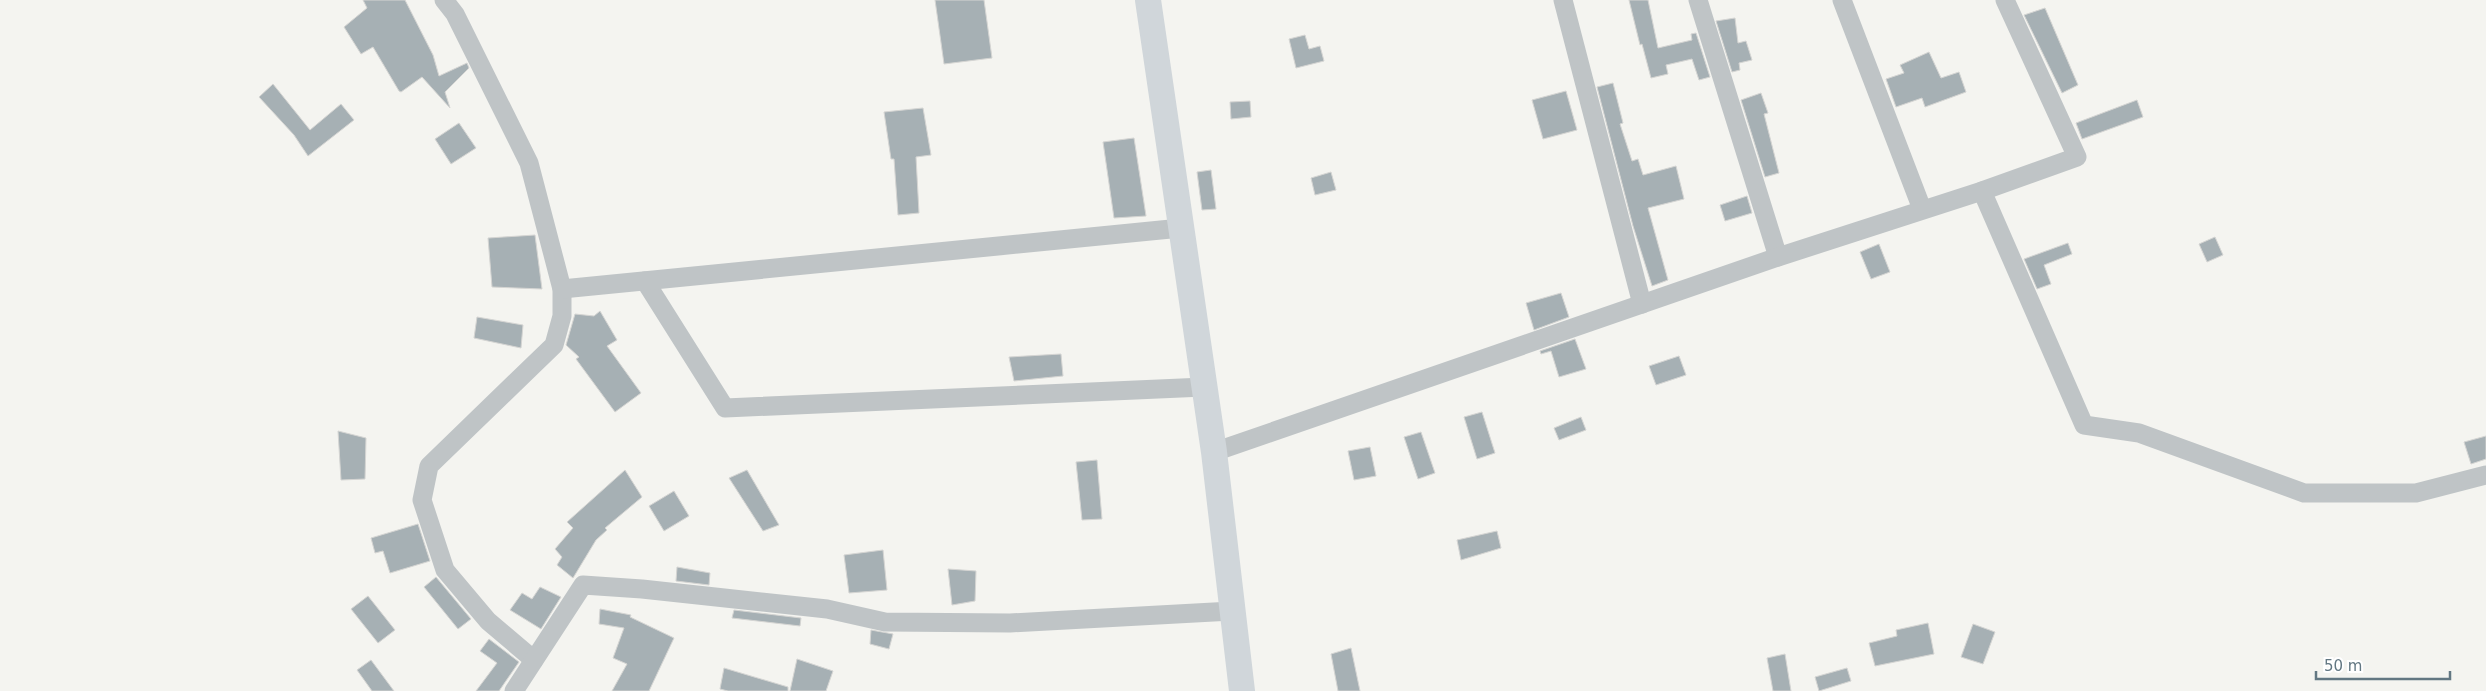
<svg xmlns="http://www.w3.org/2000/svg" width="2486" height="691" font-family="'DejaVu Sans',sans-serif">
	<style>
		.building { fill: #a6b0b4; stroke: #d5d5d3 }
		.lines { fill: none; stroke-linecap: round; stroke-linejoin: round }
		.minor { stroke: #bfc4c6; stroke-width: 19 }
		.secondary { stroke: #d0d6da; stroke-width: 26 }
	</style>
	<rect width="100%" height="100%" fill="#f4f4f0"/>
	<g class="building">
		<polygon points="363,0 405,0 433,55 439,76 467,63 469,68 445,92 450,108 422,77 401,92 399,91 373,47 361,54 344,27 367,8"/>
		<polygon points="935,0 984,0 992,58 944,64"/>
		<polygon points="1629,0 1648,0 1658,48 1692,40 1691,34 1696,33 1710,77 1699,80 1692,59 1666,65 1668,74 1651,78 1642,44 1640,45"/>
		<polygon points="2045,8 2078,85 2062,93 2024,15"/>
		<polygon points="1735,18 1738,43 1746,41 1752,60 1739,63 1740,70 1732,72 1716,21"/>
		<polygon points="1305,35 1309,49 1320,46 1324,61 1296,68 1289,39"/>
		<polygon points="1929,52 1941,78 1959,72 1966,92 1925,107 1922,98 1896,107 1886,79 1904,73 1900,65"/>
		<polygon points="1613,83 1623,123 1620,124 1632,161 1638,159 1643,175 1676,166 1684,199 1648,208 1668,280 1652,286 1633,226 1597,87"/>
		<polygon points="273,84 310,130 341,104 354,120 308,156 294,135 259,97"/>
		<polygon points="1566,91 1577,130 1543,139 1532,100"/>
		<polygon points="1761,93 1768,113 1764,114 1779,173 1765,177 1741,100"/>
		<polygon points="2137,100 2143,117 2082,139 2076,123"/>
		<polygon points="1250,101 1251,117 1231,119 1230,102"/>
		<polygon points="923,108 931,155 916,157 919,213 898,215 894,159 891,159 884,112"/>
		<polygon points="459,123 476,148 451,164 435,139"/>
		<polygon points="1134,138 1146,216 1114,218 1103,142"/>
		<polygon points="1211,170 1216,209 1202,210 1197,172"/>
		<polygon points="1331,172 1336,190 1315,195 1311,178"/>
		<polygon points="1747,196 1752,213 1725,221 1720,205"/>
		<polygon points="535,235 542,289 492,287 488,238"/>
		<polygon points="2215,237 2223,255 2207,262 2199,244"/>
		<polygon points="2068,243 2072,254 2044,265 2051,284 2037,289 2024,259"/>
		<polygon points="1879,244 1890,272 1871,279 1860,252"/>
		<polygon points="1561,293 1569,317 1534,330 1526,303"/>
		<polygon points="600,311 617,340 607,346 641,393 615,412 576,359 579,357 566,345 575,314 594,316"/>
		<polygon points="477,317 523,325 521,348 474,338"/>
		<polygon points="1575,339 1586,369 1559,377 1551,351 1541,354 1540,351"/>
		<polygon points="1061,354 1063,376 1014,381 1009,357"/>
		<polygon points="1679,356 1686,375 1656,385 1649,366"/>
		<polygon points="1482,412 1495,453 1477,459 1464,417"/>
		<polygon points="1581,417 1586,430 1559,440 1554,428"/>
		<polygon points="338,431 366,438 365,479 341,480"/>
		<polygon points="1421,432 1435,473 1418,479 1404,437"/>
		<polygon points="2486,436 2486,459 2471,464 2464,442"/>
		<polygon points="1370,447 1376,476 1354,480 1348,451"/>
		<polygon points="1097,460 1102,519 1082,520 1076,462"/>
		<polygon points="625,470 642,497 605,528 607,530 596,540 573,578 557,565 562,557 555,549 573,528 567,522"/>
		<polygon points="747,470 779,525 763,531 729,478"/>
		<polygon points="674,491 689,516 664,531 649,506"/>
		<polygon points="418,524 430,561 390,573 383,551 375,553 371,538"/>
		<polygon points="1497,531 1501,548 1461,560 1457,540"/>
		<polygon points="883,550 887,590 849,593 844,555"/>
		<polygon points="677,567 710,573 709,585 676,581"/>
		<polygon points="948,569 976,571 975,601 952,605"/>
		<polygon points="436,577 471,619 458,629 424,587"/>
		<polygon points="540,587 561,597 541,629 510,610 522,593 532,599"/>
		<polygon points="368,596 395,630 378,643 351,609"/>
		<polygon points="600,609 631,615 630,617 674,638 649,691 612,691 627,664 613,658 624,628 599,624"/>
		<polygon points="734,610 801,618 800,626 732,618"/>
		<polygon points="1928,623 1934,654 1875,666 1869,643 1897,636 1896,630"/>
		<polygon points="1973,624 1995,632 1983,664 1961,657"/>
		<polygon points="871,630 893,634 889,649 870,644"/>
		<polygon points="489,639 519,662 499,691 476,691 497,663 480,651"/>
		<polygon points="1351,648 1360,691 1338,691 1331,654"/>
		<polygon points="1785,654 1791,691 1773,691 1767,658"/>
		<polygon points="797,659 833,671 826,691 790,691"/>
		<polygon points="371,660 394,691 372,691 357,670"/>
		<polygon points="724,668 788,687 788,691 728,691 720,689"/>
		<polygon points="1847,668 1851,681 1819,691 1815,677"/>
	</g>
	<g class="lines">
		<g class="minor">
			<polyline points="444,0 455,14 529,163 562,289 562,316 554,345 429,466 422,500 445,570 488,621 534,660"/>
			<polyline points="1563,0 1642,304"/>
			<polyline points="1698,0 1778,257"/>
			<polyline points="1842,0 1922,209"/>
			<polyline points="1982,191 2084,425 2139,433 2304,493 2416,493 2486,475"/>
			<polyline points="645,281 725,408 1204,387"/>
			<polyline points="562,289 1181,228"/>
			<polyline points="1214,452 1778,257 1982,191 2077,157 2005,0"/>
			<polyline points="514,691 583,585 642,589 827,609 885,622 1010,623 1232,611"/>
		</g>
		<polyline class="secondary" points="1148,0 1214,452 1242,691"/>
	</g>
	<path d="M2316 671v8h134v-8" fill="none" stroke="#627782" stroke-width="2.5"/>
	<text x="2324" y="671" font-size="15" fill="#627782" stroke="#ffffff" stroke-width="4" paint-order="stroke">50 m</text>
</svg>
